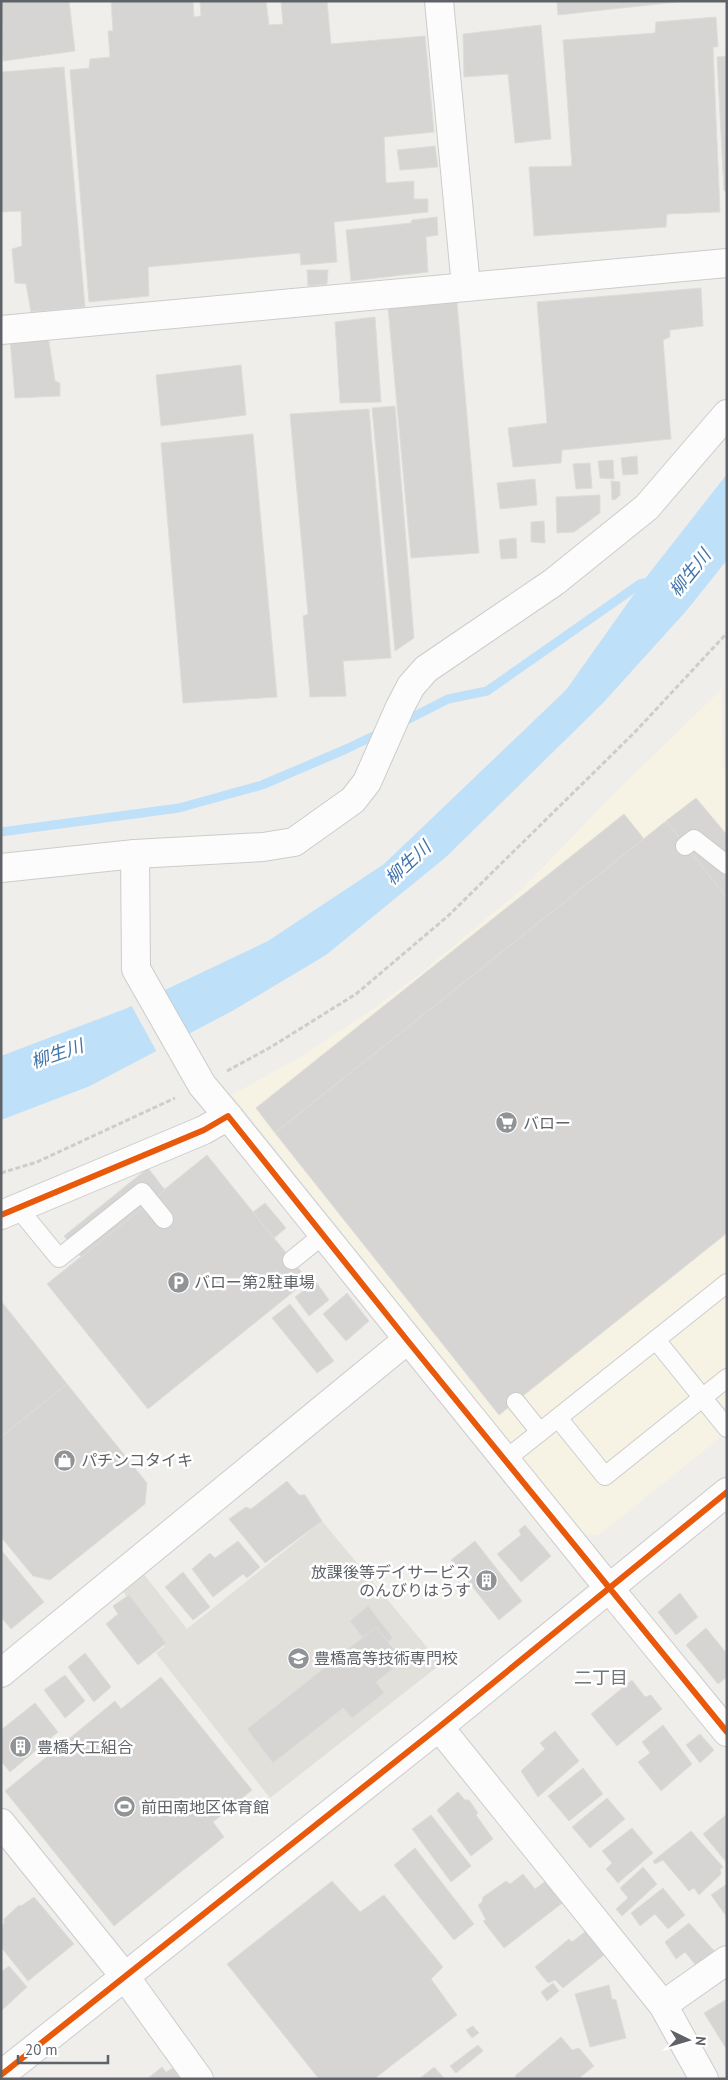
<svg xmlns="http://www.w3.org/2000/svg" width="728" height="2080" font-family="'PT Sans','Noto Sans JP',sans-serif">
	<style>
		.commercial { fill: #f7f3e4 }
		.education { fill: #e2e0da }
		.water { fill: #bfe0f9 }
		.pier { fill: #efeeea }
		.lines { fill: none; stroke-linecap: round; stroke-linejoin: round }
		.stream { stroke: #bfe0f9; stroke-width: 9 }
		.building { fill: #d6d5d3; stroke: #deddd9 }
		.service-casing { stroke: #cbcccc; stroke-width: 20 }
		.minor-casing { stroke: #cbcccc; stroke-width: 30 }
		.tertiary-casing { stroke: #cbcccc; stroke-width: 30 }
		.path { stroke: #cacfcc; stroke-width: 3; stroke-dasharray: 5 2.5; stroke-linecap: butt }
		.service { stroke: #fdfcfc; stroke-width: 18 }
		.minor { stroke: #fdfcfc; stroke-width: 28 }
		.tertiary { stroke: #fdfcfc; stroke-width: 28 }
		.cycleway-casing { stroke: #fff; stroke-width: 9 }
		.cycleway { stroke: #e8590c; stroke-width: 6 }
		.labels { text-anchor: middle; stroke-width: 5; stroke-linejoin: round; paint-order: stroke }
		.poi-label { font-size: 16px; fill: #5f6368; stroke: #fff; text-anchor: start }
		.water-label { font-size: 18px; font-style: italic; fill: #4174aa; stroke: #fff }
		.neighbourhood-label { font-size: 18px; fill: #70757a; stroke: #fff }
	</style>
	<rect width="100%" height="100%" fill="#efeeea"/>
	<polygon class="commercial" points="721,690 723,766 727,776 727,1432 599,1535 584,1534 232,1095 299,1058 372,1010 420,974 522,889 616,792"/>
	<polygon class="education" points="322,1521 441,1664 270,1798 156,1653 165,1646 121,1589 142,1572 187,1629"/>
	<polygon class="water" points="727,474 727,560 687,610 603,703 446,857 326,955 234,1010 90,1086 1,1120 1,1056 125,1009 268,941 384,864 566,690 644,580"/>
	<polygon class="pier" points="163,988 190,1037 158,1054 130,1003"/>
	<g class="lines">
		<g class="stream">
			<polyline points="401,723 448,699 487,691 640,584 653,581"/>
			<polyline points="1,832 179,808 262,785 344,750 382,732"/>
		</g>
	</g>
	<g class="building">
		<polygon points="1,1 69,1 75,51 3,61"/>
		<polygon points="111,1 193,1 194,17 201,16 200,1 266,1 269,25 283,24 281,1 327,1 331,44 425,36 434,132 384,137 386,183 414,181 414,199 428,199 428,212 334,222 337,262 301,265 300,253 148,267 149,296 89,302 70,70 89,68 90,59 110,57 108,31 113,31"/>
		<polygon points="557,1 685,1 558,15"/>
		<polygon points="716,17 718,47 713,47 720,212 667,214 666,227 534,236 529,167 572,166 563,40 655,33 656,22"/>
		<polygon points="541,25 551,139 515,143 508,74 464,77 463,34"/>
		<polygon points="727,56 727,191 724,191 717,57"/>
		<polygon points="64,67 85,307 31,312 26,284 15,283 12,249 22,246 21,211 1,212 1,72"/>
		<polygon points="435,146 438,167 400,170 397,150"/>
		<polygon points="437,217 438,235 426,237 428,272 351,281 346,230 411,223 412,220"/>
		<polygon points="307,270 328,270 327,284 308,286"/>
		<polygon points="701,288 703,326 670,330 670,337 663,340 671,439 562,450 561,463 513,467 508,428 547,423 537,302"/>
		<polygon points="457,302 479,553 411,558 388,308"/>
		<polygon points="375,317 381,402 340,403 335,322"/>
		<polygon points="48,336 55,381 60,383 60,396 15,398 10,339"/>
		<polygon points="241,365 246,415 161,426 156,375"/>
		<polygon points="395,406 414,638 395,651 372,408"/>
		<polygon points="369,409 391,658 343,661 346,696 310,697 303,616 308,614 290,414"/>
		<polygon points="253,434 277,697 183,703 161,443"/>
		<polygon points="637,456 638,474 623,475 621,458"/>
		<polygon points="613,460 614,479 600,478 598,461"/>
		<polygon points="590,463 592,488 576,489 573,464"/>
		<polygon points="535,479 537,505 500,509 497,483"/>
		<polygon points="611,481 620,482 620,495 616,499 612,500"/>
		<polygon points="600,495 600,513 574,532 557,533 556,497"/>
		<polygon points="544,521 545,543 531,542 531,522"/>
		<polygon points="516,538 517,558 501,559 499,540"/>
		<polygon points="696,798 727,835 727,898 669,826 665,825 666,821"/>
		<polygon points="624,814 644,839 275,1133 256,1108"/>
		<polygon points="666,821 727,898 727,1233 499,1415 275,1133"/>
		<polygon points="207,1155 308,1280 148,1409 47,1284"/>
		<polygon points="148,1168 165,1190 81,1257 64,1236"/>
		<polygon points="265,1203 286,1228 274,1238 253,1212"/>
		<polygon points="316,1282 329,1300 309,1316 295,1297"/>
		<polygon points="347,1293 369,1321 346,1341 323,1314"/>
		<polygon points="1,1301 67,1384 1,1437"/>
		<polygon points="290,1304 334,1361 317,1373 272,1318"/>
		<polygon points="67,1384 147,1483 145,1504 50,1580 33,1576 1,1537 1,1437"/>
		<polygon points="287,1481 299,1495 305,1495 322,1521 265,1563 229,1519 246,1507 251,1509"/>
		<polygon points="525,1525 551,1556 521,1582 497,1554 521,1535 519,1530"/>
		<polygon points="238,1541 260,1567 247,1578 243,1574 213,1597 192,1569 210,1553 215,1558"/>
		<polygon points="475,1541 522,1601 499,1620 451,1560"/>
		<polygon points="1,1550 44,1602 11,1629 1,1617"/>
		<polygon points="183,1572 210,1607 193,1620 165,1587"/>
		<polygon points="680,1593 698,1617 676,1635 658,1612"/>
		<polygon points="129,1595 166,1643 138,1665 106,1624 118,1614 113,1606"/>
		<polygon points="368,1606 393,1638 388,1642 376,1627 363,1638 350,1621"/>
		<polygon points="376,1627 403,1661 376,1682 384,1693 352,1718 343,1708 273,1763 247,1729"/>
		<polygon points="706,1628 727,1654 727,1677 718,1684 686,1645"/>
		<polygon points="85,1653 111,1687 94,1702 68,1667"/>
		<polygon points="65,1675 85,1701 65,1718 44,1690"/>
		<polygon points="161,1677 252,1790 213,1822 224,1837 114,1926 5,1791 115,1701 121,1709"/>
		<polygon points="632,1680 645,1697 651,1695 662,1709 617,1746 591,1714"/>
		<polygon points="35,1703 58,1732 10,1772 1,1761 1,1730"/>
		<polygon points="663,1725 692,1764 661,1791 638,1762 650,1753 642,1742"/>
		<polygon points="555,1731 579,1761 538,1797 521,1771 545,1749 540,1743"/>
		<polygon points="700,1734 714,1750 700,1763 686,1745"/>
		<polygon points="583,1768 603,1794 569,1821 548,1796"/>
		<polygon points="458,1792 465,1800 469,1800 478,1813 476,1815 493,1839 471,1856 437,1810"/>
		<polygon points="607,1798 625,1819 590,1848 572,1827"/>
		<polygon points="727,1814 727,1863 703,1834"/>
		<polygon points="431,1815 471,1866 451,1882 412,1829"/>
		<polygon points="632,1828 653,1853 618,1883 606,1869 612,1863 602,1851"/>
		<polygon points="691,1831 723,1867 720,1869 721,1874 699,1895 694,1888 689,1891 663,1860 655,1864 653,1861"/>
		<polygon points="415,1848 474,1924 454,1940 394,1865"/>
		<polygon points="643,1867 657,1884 622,1916 616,1909 628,1898 620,1888"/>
		<polygon points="523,1874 535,1889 547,1880 565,1901 504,1948 483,1921 486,1920 478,1905 482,1902 483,1897 506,1881 510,1884"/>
		<polygon points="332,1881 360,1912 384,1895 443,1967 431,1979 457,2015 374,2079 319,2079 227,1964"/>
		<polygon points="727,1884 727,1917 711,1895"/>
		<polygon points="663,1888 685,1915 668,1929 655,1914 640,1926 631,1913"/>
		<polygon points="34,1897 74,1944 28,1981 1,1947 1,1926 4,1924 4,1919 19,1905 21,1906"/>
		<polygon points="689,1923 717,1954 698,1968 685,1952 676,1959 665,1942"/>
		<polygon points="586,1931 604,1955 563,1988 555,1980 548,1983 535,1967 569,1939 572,1942"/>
		<polygon points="9,1966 27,1987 1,2011 1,1972"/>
		<polygon points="553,1983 559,1991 547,2001 541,1992"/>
		<polygon points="609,1985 612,1999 616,2000 626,2038 590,2047 575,1994"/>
		<polygon points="727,1999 727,2050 704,2013"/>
		<polygon points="473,2026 479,2033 472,2038 466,2030"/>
		<polygon points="561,2037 572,2050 579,2048 594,2066 578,2079 517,2079 515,2076"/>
		<polygon points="478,2045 483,2051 456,2073 450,2066"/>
		<polygon points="162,2067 166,2072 173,2068 180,2079 147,2079"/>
		<polygon points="434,2067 445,2079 419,2079"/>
	</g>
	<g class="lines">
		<defs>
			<g id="service">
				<polyline points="685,846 694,839 727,865"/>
				<polyline points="18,1208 59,1258 142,1192 164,1219"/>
				<polyline points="292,1260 323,1235"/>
				<polyline points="656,1340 727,1428"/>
				<polyline points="516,1402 540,1432"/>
				<polyline points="558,1418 605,1476 727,1378"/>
				<polyline points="505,1460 727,1283"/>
			</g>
			<g id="minor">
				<polyline points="439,1 466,287"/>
				<polyline points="1,330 727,263"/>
				<polyline points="135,854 136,969 202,1085 228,1116"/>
				<polyline points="1,868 135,854 263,847 294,842 353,800 367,782 400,707 411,686 426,669 554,582 647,507 727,414"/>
				<polyline points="1,1215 204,1130 228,1116 608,1587"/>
				<polyline points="1,1673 407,1340"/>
				<polyline points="439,1727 663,2005 704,2079"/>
				<polyline points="1,1823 126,1978 199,2079"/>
				<polyline points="663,2005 727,1960"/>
			</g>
			<g id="tertiary">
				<polyline points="608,1587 727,1732"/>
				<polyline points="1,2075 439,1727 727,1492"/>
			</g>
		</defs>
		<use href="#service" class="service-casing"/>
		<use href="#minor" class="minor-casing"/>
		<use href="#tertiary" class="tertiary-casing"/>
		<g class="path">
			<polyline points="227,1071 271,1047 356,994 448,916 635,732 727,633"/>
			<polyline points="1,1173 37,1162 175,1098"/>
		</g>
		<use href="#service" class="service"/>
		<use href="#minor" class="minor"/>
		<use href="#tertiary" class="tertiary"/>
		<defs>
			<g id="cycleway">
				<polyline points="1,1215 204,1130 228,1116 407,1340 727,1732"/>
				<polyline points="1,2075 439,1727 727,1492"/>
			</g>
		</defs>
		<use href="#cycleway" class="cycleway-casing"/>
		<use href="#cycleway" class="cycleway"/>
	</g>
	<defs>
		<symbol id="supermarket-disc" viewBox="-11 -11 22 22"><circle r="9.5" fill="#919496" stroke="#fff"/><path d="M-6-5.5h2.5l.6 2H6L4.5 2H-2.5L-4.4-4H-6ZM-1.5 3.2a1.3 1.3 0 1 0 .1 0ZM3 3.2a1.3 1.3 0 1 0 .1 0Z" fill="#fff"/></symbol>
		<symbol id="parking-disc" viewBox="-11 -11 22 22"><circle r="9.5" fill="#919496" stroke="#fff"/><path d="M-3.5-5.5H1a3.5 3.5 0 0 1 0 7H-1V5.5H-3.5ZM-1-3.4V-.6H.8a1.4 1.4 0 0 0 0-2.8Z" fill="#fff"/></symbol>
		<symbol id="shop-disc" viewBox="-11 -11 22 22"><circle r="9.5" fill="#919496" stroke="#fff"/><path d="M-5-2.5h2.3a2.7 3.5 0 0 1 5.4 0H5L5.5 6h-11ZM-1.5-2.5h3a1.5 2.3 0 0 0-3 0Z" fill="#fff"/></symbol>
		<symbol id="building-disc" viewBox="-11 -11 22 22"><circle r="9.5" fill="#919496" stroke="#fff"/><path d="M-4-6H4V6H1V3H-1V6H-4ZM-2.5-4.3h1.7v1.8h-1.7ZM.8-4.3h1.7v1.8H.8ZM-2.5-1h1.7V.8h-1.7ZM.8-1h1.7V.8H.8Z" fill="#fff"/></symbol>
		<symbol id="university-disc" viewBox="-11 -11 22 22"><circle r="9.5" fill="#919496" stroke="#fff"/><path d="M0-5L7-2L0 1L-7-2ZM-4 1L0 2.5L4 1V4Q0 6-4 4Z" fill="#fff"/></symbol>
		<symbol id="stadium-disc" viewBox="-11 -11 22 22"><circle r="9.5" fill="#919496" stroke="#fff"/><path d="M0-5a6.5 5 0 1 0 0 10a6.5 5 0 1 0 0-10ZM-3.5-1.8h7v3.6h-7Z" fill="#fff"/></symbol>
	</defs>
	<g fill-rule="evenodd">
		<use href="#supermarket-disc" x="494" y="1110" width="25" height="25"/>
		<use href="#parking-disc" x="166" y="1270" width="25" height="25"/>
		<use href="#shop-disc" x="52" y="1448" width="25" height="25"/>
		<use href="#building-disc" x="474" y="1568" width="25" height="25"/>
		<use href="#university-disc" x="286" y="1646" width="25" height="25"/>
		<use href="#building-disc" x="8" y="1734" width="25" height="25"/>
		<use href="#stadium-disc" x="112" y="1794" width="25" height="25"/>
	</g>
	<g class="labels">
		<g class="poi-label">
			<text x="523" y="1129">バロー</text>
			<text x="194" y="1288">バロー第2駐車場</text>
			<text x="81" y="1466">パチンコタイキ</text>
			<text x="471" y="1578" text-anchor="end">放課後等デイサービス<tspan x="471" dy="18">のんびりはうす</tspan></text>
			<text x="314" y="1664">豊橋高等技術専門校</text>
			<text x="37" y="1753">豊橋大工組合</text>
			<text x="141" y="1813">前田南地区体育館</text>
		</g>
		<g class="water-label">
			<text transform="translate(690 573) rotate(-51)" y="6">柳生川</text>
			<text transform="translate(408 863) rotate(-43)" y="6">柳生川</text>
			<text transform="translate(57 1054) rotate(-19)" y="6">柳生川</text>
		</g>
		<g class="neighbourhood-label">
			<text x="601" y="1684">二丁目</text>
		</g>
	</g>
	<rect width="728" height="2080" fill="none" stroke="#5f6368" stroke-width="5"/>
	<g transform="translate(688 2040) rotate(95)" stroke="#ffffff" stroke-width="4" paint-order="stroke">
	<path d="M0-4L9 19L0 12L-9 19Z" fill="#5f6368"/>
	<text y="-8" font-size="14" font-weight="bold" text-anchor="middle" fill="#5f6368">N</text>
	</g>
	<path d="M18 2055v8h90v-8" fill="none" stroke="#5f6368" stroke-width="2.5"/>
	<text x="25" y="2055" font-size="15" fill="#5f6368" stroke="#ffffff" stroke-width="4" paint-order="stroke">20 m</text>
</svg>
